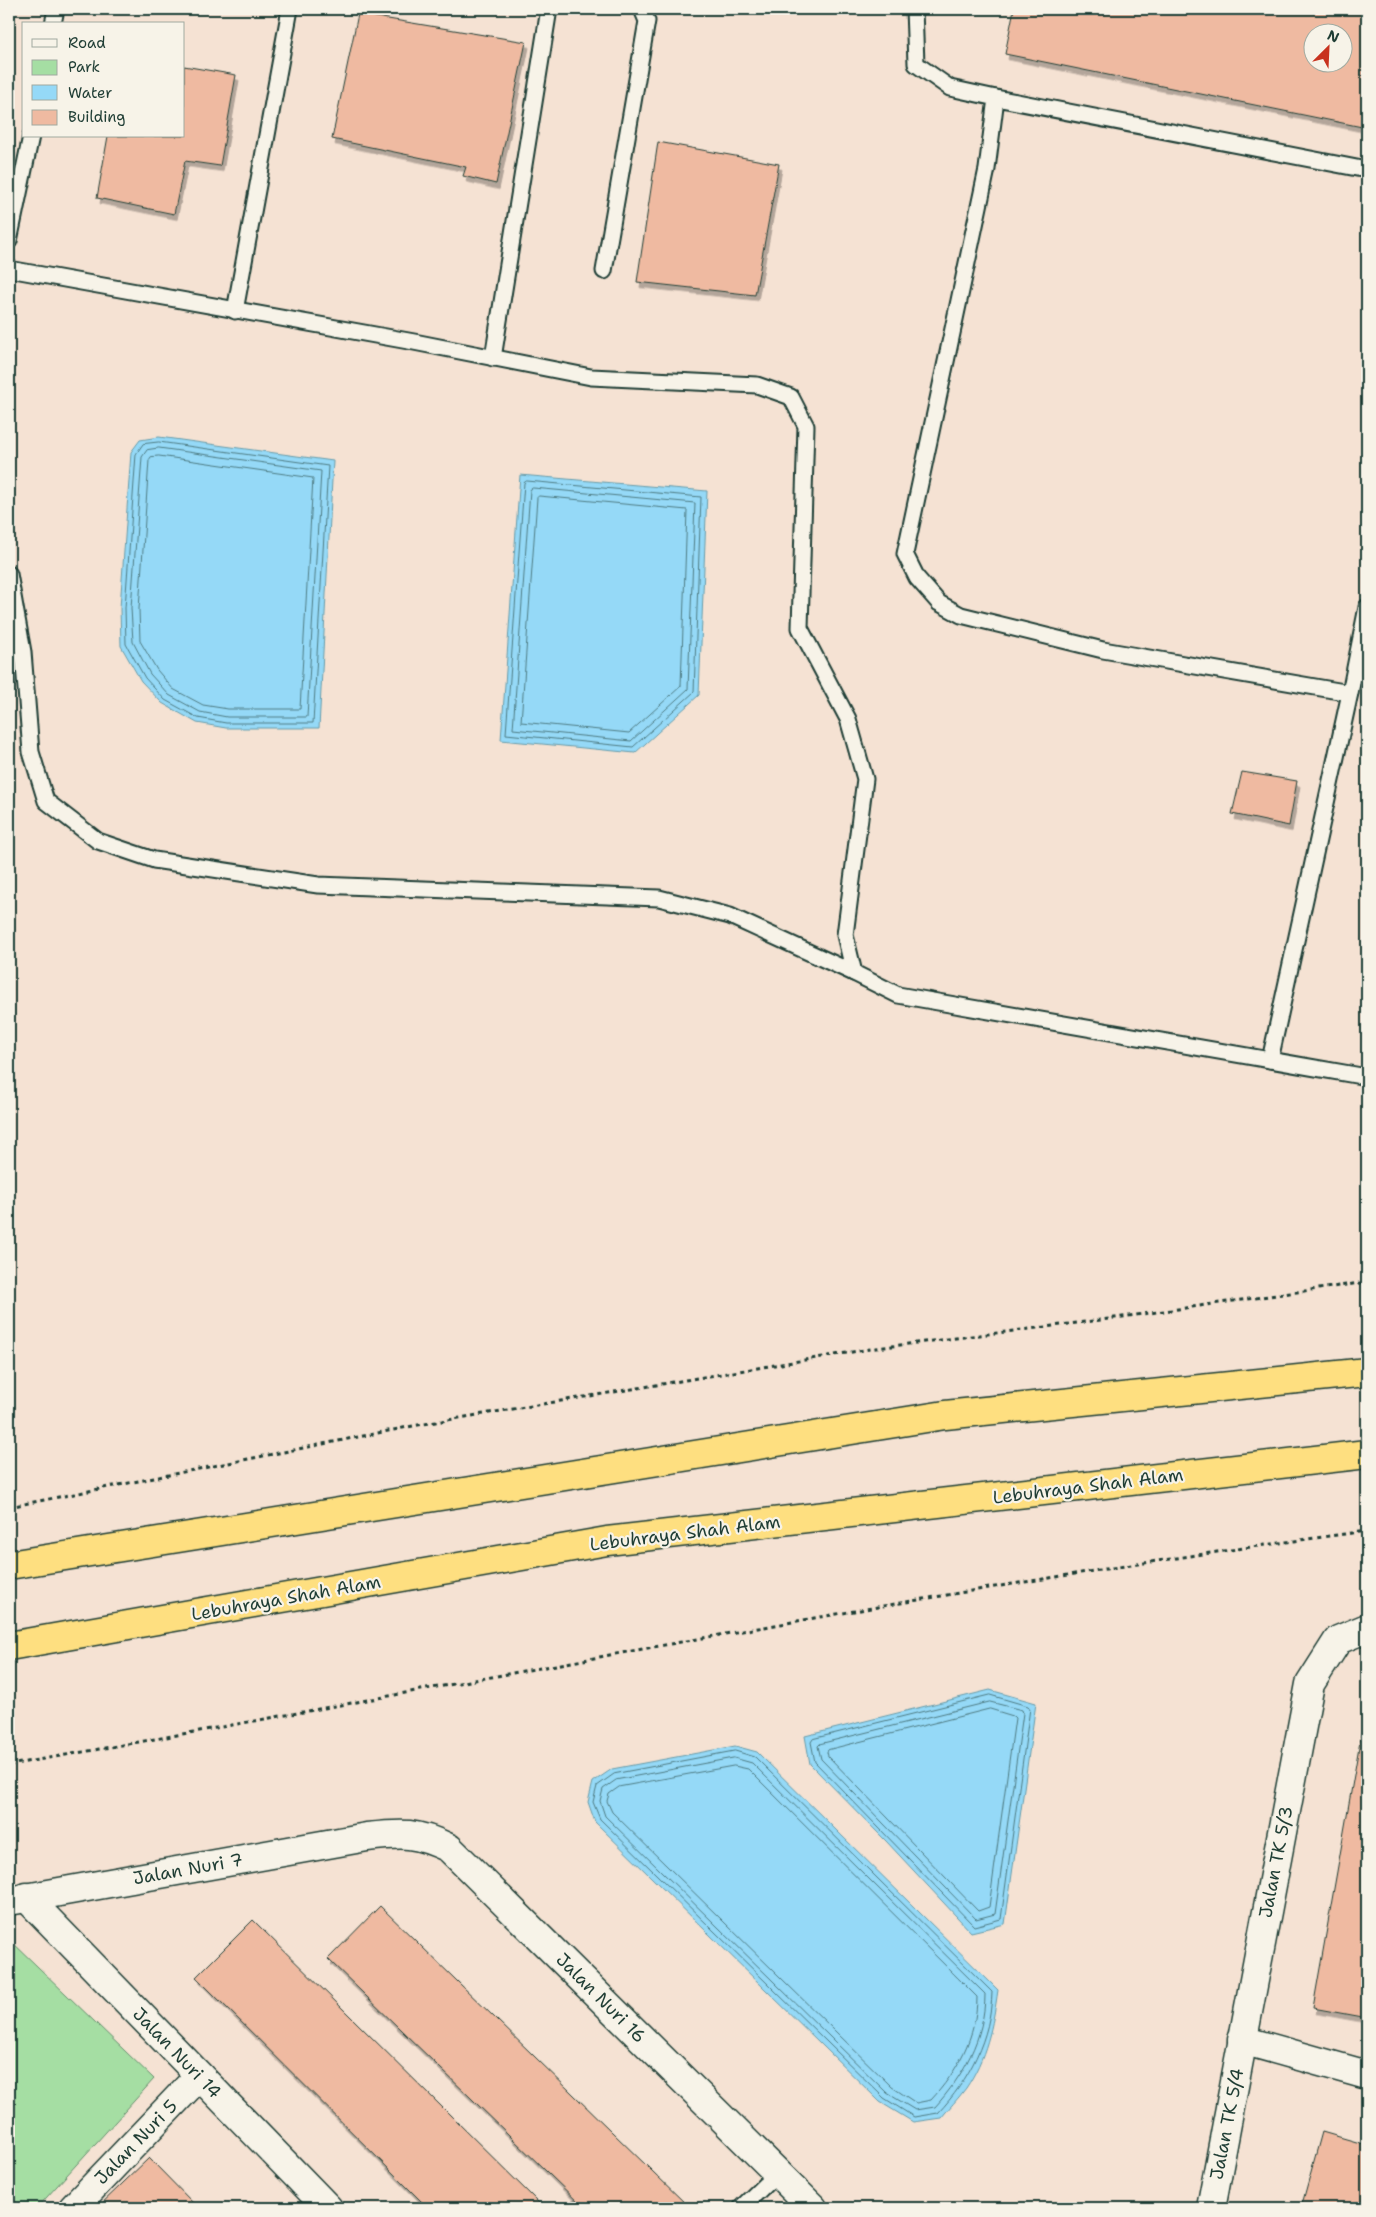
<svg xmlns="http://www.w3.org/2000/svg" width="1376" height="2217" font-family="'Shantell Sans',sans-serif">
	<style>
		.green { fill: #a5dea3; stroke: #628e6c }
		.water { fill: #95d9f7; stroke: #669ba9 }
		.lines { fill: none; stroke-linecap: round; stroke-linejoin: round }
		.shore { stroke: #4e7b82; stroke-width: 1 }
		.building { fill: #efbaa1; stroke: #1f3d34; fill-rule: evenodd; filter: url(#shadow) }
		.service-casing { stroke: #1f3d34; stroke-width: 19 }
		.minor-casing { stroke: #1f3d34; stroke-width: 31 }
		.motorway-casing { stroke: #1f3d34; stroke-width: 31 }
		.path { stroke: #1f3d34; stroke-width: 3; stroke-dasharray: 4 4; stroke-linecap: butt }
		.service { stroke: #f7f3e8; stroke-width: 15 }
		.minor { stroke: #f7f3e8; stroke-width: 28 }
		.motorway { stroke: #fedf80; stroke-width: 28 }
		.labels { text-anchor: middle; stroke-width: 4.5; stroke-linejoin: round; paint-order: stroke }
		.street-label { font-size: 18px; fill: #1f3d34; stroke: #f7f3e8 }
	</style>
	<defs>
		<filter id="shadow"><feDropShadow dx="3" dy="5.5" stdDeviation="0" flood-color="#0004"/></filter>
	</defs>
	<rect width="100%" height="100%" fill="#f5e2d3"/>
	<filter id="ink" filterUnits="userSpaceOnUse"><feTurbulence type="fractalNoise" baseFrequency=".02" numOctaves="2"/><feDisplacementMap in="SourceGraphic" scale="10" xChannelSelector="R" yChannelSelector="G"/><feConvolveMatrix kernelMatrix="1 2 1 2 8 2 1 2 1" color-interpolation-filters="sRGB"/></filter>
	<g filter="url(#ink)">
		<polygon class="green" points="9,1939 154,2079 37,2208 9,2208"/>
		<g class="water">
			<polygon points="159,437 333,461 319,728 226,728 197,723 162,703 141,681 121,646 120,608 131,452 140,440"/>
			<polygon points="520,475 707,491 699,695 635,753 501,740"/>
			<polygon points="990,1690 1036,1703 1005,1924 971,1932 886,1841 810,1764 805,1736"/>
			<path d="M 735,1746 L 757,1752 L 998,1990 C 993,2025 986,2059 966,2088 C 958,2099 949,2108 941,2118 L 913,2122 L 880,2102 L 595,1822 L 588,1802 L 593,1782 L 612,1769 Z"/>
		</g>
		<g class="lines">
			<g class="shore">
				<polygon points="159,442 328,466 313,723 226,723 198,718 165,700 145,678 126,644 125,608 136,454 143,444"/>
				<polygon points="159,448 321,471 307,717 227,717 200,712 169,695 150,674 133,642 131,608 142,457 147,450"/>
				<polygon points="159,456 313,478 300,709 228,709 203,705 173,689 157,670 140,641 139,609 149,460 151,457"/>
				<polygon points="527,481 701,497 694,692 633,747 506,734 524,483"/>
				<polygon points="533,488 695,503 688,689 631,741 513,729 530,490"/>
				<polygon points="539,496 687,510 681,686 629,733 521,722 537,498"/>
				<polygon points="990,1695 1028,1706 1030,1708 1001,1919 974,1926 815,1762 811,1742 813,1739"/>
				<polygon points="990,1702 1022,1710 1023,1713 995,1914 976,1919 821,1759 818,1746 820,1744"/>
				<polygon points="990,1709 1013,1716 1015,1718 989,1907 978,1911 828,1756 827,1752 828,1750"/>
				<path d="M 735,1751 L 755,1757 L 992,1992 C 991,2038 969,2080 938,2113 L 914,2117 L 884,2098 L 600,1819 L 593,1802 L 597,1786 L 614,1774 Z"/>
				<path d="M 734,1758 L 752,1763 L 985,1994 C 985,2038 963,2076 935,2107 L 915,2110 L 887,2093 L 605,1816 L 600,1801 L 603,1789 L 616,1780 Z"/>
				<path d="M 734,1766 L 748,1769 L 977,1997 C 977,2036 957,2072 931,2100 L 916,2103 L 892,2087 L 612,1812 L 607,1801 L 609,1794 L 619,1787 Z"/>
			</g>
		</g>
		<g class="building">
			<path d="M 1014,9 L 1367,9 L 1367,128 L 1005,54 ZM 1314,32 L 1344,32 L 1344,62 L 1314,62 Z"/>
			<polygon points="358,14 526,42 496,184 463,176 466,167 332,139"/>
			<polygon points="184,66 236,75 220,166 185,161 174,214 97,198 108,136 184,136"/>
			<polygon points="658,142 779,164 755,295 637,282"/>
			<polygon points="1242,772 1297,781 1289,826 1232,814"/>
			<polygon points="1367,1701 1367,2018 1313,2008"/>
			<polygon points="380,1906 690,2208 584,2208 328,1959"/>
			<polygon points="253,1920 544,2208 428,2208 196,1977"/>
			<polygon points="1322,2132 1367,2145 1367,2208 1301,2208"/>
			<polygon points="149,2158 198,2208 97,2208"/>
		</g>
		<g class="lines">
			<defs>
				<g id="service">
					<polyline points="914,9 916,64 950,88 996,98 987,169 905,554 917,578 939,603 961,615 1103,650 1350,693 1367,607"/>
					<polyline points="53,24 56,9"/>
					<polyline points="996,98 1367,170"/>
					<polyline points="9,241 31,136"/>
					<polyline points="9,269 414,342 591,377 757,385 791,397 806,426 800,628 848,719 865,779 845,935 854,973 898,995 1367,1077"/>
					<polyline points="604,271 647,21 642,9"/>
					<polyline points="235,311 290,9"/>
					<polyline points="493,358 549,9"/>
					<polyline points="9,574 23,652 31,752 46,801 98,841 154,860 318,885 659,898 730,916 854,973"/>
					<polyline points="1270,1060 1350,693"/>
					<polyline points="741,2208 777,2173"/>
				</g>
				<g id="minor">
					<polyline points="26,1897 328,2208"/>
					<path d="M 9,1901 L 367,1837 C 403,1833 416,1832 449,1848 L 813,2208"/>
					<polyline points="1242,2040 1367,2075"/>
					<polyline points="73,2208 199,2076"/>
					<polyline points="1211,2208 1310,1684 1338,1640 1367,1628"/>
				</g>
				<g id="motorway">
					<polyline points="9,1565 945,1415 1367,1372"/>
					<polyline points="9,1646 607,1541 1367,1454"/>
				</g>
			</defs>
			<use href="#service" class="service-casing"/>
			<use href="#minor" class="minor-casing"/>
			<use href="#motorway" class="motorway-casing"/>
			<g class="path">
				<polyline points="9,1507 418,1425 876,1348 1101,1320 1367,1282"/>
				<path d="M 9,1765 C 462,1686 912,1591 1367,1531"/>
			</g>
			<use href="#service" class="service"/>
			<use href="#minor" class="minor"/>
			<use href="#motorway" class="motorway"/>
		</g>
	</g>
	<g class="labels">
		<g class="street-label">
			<text transform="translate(1088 1486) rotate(-7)" y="6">Lebuhraya Shah Alam</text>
			<text transform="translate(685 1533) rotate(-7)" y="6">Lebuhraya Shah Alam</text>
			<text transform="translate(286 1598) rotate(-10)" y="6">Lebuhraya Shah Alam</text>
			<text transform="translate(1276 1862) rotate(-79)" y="6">Jalan TK 5/3</text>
			<text transform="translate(188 1869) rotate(-10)" y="6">Jalan Nuri 7</text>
			<text transform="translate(601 1998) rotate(45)" y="6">Jalan Nuri 16</text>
			<text transform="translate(177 2053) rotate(46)" y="6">Jalan Nuri 14</text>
			<text transform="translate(1227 2124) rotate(-79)" y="6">Jalan TK 5/4</text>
			<text transform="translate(136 2142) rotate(-46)" y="6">Jalan Nuri 5</text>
		</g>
	</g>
	<rect width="1376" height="2217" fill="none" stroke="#f7f3e8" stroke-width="30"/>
	<rect x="15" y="15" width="1346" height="2187" fill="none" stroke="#1f3d34" stroke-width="2" filter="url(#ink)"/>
	<rect x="22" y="22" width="162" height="115" fill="#f7f3e8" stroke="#a1aaa0"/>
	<rect x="32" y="39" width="25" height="8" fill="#f7f3e8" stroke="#a1aaa0"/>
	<text x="68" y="48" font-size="15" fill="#1f3d34">Road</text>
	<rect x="32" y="60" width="25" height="15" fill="#a5dea3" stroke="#a1aaa0"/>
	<text x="68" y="72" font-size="15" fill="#1f3d34">Park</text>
	<rect x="32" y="85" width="25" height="15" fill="#95d9f7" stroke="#a1aaa0"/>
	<text x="68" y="98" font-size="15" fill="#1f3d34">Water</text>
	<rect x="32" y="110" width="25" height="15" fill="#efbaa1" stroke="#a1aaa0"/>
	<text x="68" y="122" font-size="15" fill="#1f3d34">Building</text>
	<g transform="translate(1328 48) rotate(24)"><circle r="24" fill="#f7f3e8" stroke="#a1aaa0"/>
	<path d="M0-4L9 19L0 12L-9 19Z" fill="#c8321e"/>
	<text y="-8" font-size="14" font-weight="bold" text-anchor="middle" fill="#1f3d34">N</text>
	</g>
</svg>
